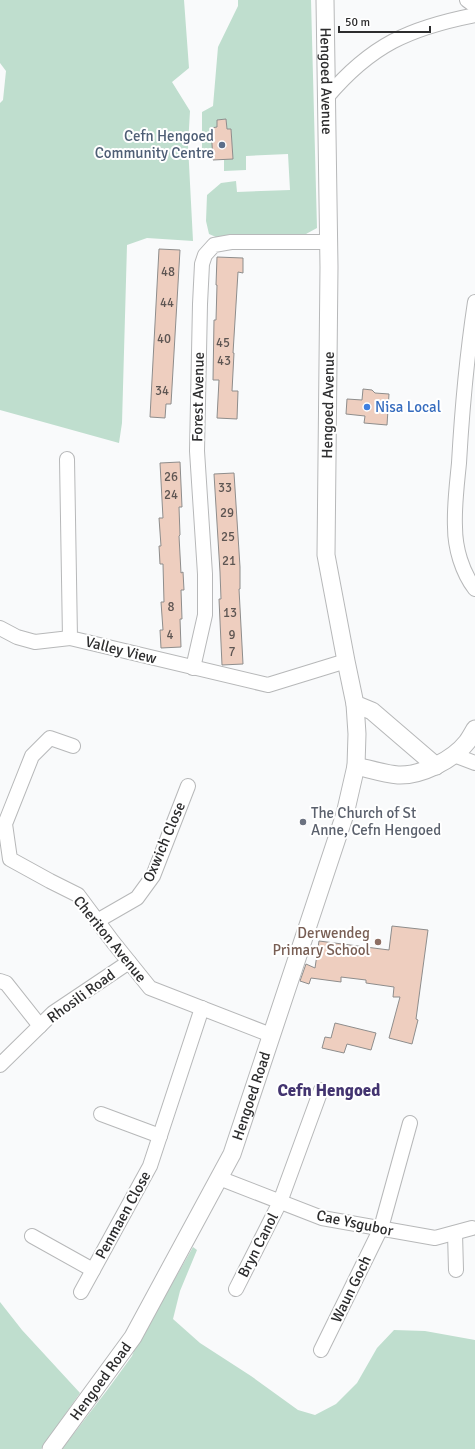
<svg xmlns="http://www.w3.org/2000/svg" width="475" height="1449" font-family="Signika,sans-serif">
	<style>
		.green { fill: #bfdece }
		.building { fill: #eecebf; stroke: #8e8d8c }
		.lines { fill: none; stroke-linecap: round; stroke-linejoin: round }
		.minor-casing { stroke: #b7b8b9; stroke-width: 16 }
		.tertiary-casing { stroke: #b7b8b9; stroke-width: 19 }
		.minor { stroke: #fff; stroke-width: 14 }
		.tertiary { stroke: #fff; stroke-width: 17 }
		.service-dot { fill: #5c6f8a; stroke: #fff; stroke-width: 1.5 }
		.shop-dot { fill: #3f7fe0; stroke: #fff; stroke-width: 1.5 }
		.worship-dot { fill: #6b7280; stroke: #fff; stroke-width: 1.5 }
		.education-dot { fill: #8d6e63; stroke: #fff; stroke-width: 1.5 }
		.labels { text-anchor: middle; stroke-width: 4; stroke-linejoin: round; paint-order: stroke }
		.number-label { font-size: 13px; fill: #5d5552 }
		.street-label { font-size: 15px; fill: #2d2d2e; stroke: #fff }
		.service-label { font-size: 15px; fill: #4e5e75; stroke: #fff; text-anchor: end }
		.shop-label { font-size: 15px; fill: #366cbe; stroke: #fff; text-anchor: start }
		.worship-label { font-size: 15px; fill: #5b616d; stroke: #fff; text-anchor: start }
		.education-label { font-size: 15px; fill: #785e54; stroke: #fff; text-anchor: end }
		.quarter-label { font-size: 17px; font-weight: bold; fill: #433470; stroke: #fff }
	</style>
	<rect width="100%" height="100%" fill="#f9fafb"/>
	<g class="green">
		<polygon points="0,0 184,0 189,68 172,82 190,111 188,145 193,241 147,238 127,245 122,423 119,443 0,410 0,103 3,100 6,71 0,63"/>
		<polygon points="238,0 311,0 317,228 306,234 216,237 209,234 206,221 207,195 221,183 236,181 237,192 290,190 288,154 246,156 246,170 224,171 224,159 233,158 231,129 227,129 226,119 217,120 217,127 211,128 213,156 202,158 202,112 213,106 218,47 238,6"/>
		<polygon points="193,1247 197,1250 180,1291 173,1319 200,1343 251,1376 298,1410 315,1415 336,1404 357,1383 377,1348 394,1330 425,1331 475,1340 475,1449 62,1449 108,1389 132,1356 135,1348"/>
		<polygon points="0,1302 22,1330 80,1393 41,1449 0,1449"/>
	</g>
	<g class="building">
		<polygon points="226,119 227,129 231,129 233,159 213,160 211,128 217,127 217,120"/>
		<polygon points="159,249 180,250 171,404 166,404 165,418 150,417"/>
		<polygon points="217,257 243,258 243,273 238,272 233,353 234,353 232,391 238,391 237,419 217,418 219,380 213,380 214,320 216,320 217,285 216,285"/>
		<polygon points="363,389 372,390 375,393 389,394 387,425 364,423 365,416 346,414 347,399 362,400"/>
		<polygon points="180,462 182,507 179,507 180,535 179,536 181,573 183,572 184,590 181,590 182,619 180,619 181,647 161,648 160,630 163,630 161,602 164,602 163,564 160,564 159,546 161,546 159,518 163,518 160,463"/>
		<polygon points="234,473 240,567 240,589 239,589 243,664 222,665 219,599 221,599 220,572 214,474"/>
		<polygon points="392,926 428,930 416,1019 418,1020 412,1044 389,1038 400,997 393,997 394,987 366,983 366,980 341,977 341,982 311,978 309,984 300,981 306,964 315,968 319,941 389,950"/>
		<polygon points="335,1023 376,1033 371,1050 347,1044 344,1053 322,1048 325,1037 331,1038"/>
	</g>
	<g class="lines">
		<defs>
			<g id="minor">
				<polyline points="467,0 475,6"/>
				<path d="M 327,97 C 371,45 409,28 475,15"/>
				<path d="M 475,302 C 467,355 462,409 459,463 C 457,484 454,506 455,527 C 455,548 462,572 475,589"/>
				<polyline points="67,459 70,638 268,685 346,661"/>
				<polyline points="0,628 17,637 35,642 70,638"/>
				<polyline points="193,668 205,615 205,574 197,451 200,304 202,264 205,255 214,245 231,242 329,242"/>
				<polyline points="73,746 50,738 32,756 5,824 10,859 50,881 78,895 113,942 150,988 271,1035"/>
				<polyline points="454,755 475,763"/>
				<polyline points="97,921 137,898 153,876 188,786"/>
				<polyline points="0,981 6,983 40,1026"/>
				<polyline points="0,1065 53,1013 129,962"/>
				<polyline points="101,1114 160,1136"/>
				<polyline points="219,1178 322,1218 435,1238 472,1228"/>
				<polyline points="455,1233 456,1270"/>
				<polyline points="32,1236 93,1270"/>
				<polyline points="236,1289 280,1202 321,1090"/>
				<polyline points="81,1292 150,1166 202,1008"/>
				<polyline points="321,1350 381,1228 410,1123"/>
			</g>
			<g id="tertiary">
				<path id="s1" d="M 325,0 L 329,267 L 326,555 L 346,661 L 355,704 L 372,711 L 436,766"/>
				<path d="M 356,766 C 369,769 385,774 398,775 C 421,776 453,760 467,742 C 470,738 472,734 475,729"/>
				<path id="s2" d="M 51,1449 L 133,1337 L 232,1154 L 345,814 L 356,766 L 357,734 L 355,704"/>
			</g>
		</defs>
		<use href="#minor" class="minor-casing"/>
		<use href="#tertiary" class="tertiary-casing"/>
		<use href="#minor" class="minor"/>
		<use href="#tertiary" class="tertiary"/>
	</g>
	<circle class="service-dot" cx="222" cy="145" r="4"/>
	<circle class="shop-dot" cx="367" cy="407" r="4"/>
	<circle class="worship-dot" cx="303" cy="822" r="4"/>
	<circle class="education-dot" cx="378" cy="942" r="4"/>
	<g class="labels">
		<g class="number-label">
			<text x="168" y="276">48</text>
			<text x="167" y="307">44</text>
			<text x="164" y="343">40</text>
			<text x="223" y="347">45</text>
			<text x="224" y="365">43</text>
			<text x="162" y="395">34</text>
			<text x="171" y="481">26</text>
			<text x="225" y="492">33</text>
			<text x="171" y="499">24</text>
			<text x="227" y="517">29</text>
			<text x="228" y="541">25</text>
			<text x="229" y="565">21</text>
			<text x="171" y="611">8</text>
			<text x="230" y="617">13</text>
			<text x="170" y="639">4</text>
			<text x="232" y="639">9</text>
			<text x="232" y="656">7</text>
		</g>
		<g class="street-label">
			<text dy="5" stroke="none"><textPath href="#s1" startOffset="81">Hengoed Avenue</textPath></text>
			<text transform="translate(198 397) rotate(-89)" y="5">Forest Avenue</text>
			<text transform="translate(328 405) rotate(-89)" y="5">Hengoed Avenue</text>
			<text transform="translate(121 650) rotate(14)" y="5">Valley View</text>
			<text transform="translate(164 842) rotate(-67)" y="5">Oxwich Close</text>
			<text transform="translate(110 939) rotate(51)" y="5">Cheriton Avenue</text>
			<text transform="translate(81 996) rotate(-36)" y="5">Rhosili Road</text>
			<text dy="5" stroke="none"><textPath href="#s2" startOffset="408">Hengoed Road</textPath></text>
			<text transform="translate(123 1215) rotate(-61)" y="5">Penmaen Close</text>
			<text transform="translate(355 1223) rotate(12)" y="5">Cae Ysgubor</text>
			<text transform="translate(258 1245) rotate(-63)" y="5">Bryn Canol</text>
			<text transform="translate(351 1289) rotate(-64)" y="5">Waun Goch</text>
			<text dy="5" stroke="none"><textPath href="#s2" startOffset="84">Hengoed Road</textPath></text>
		</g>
		<g class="service-label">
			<text x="214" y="141">Cefn Hengoed<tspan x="214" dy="17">Community Centre</tspan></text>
		</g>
		<g class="shop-label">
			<text x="375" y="412">Nisa Local</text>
		</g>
		<g class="worship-label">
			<text x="311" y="818">The Church of St<tspan x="311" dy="17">Anne, Cefn Hengoed</tspan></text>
		</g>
		<g class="education-label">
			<text x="370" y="938">Derwendeg<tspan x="370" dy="17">Primary School</tspan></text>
		</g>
		<g class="quarter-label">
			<text x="329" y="1096">Cefn Hengoed</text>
		</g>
	</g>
	<path d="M339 26v6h91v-6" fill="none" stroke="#2d2d2e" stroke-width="2"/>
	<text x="345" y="26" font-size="12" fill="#2d2d2e" stroke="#ffffff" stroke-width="3" paint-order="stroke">50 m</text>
</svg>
